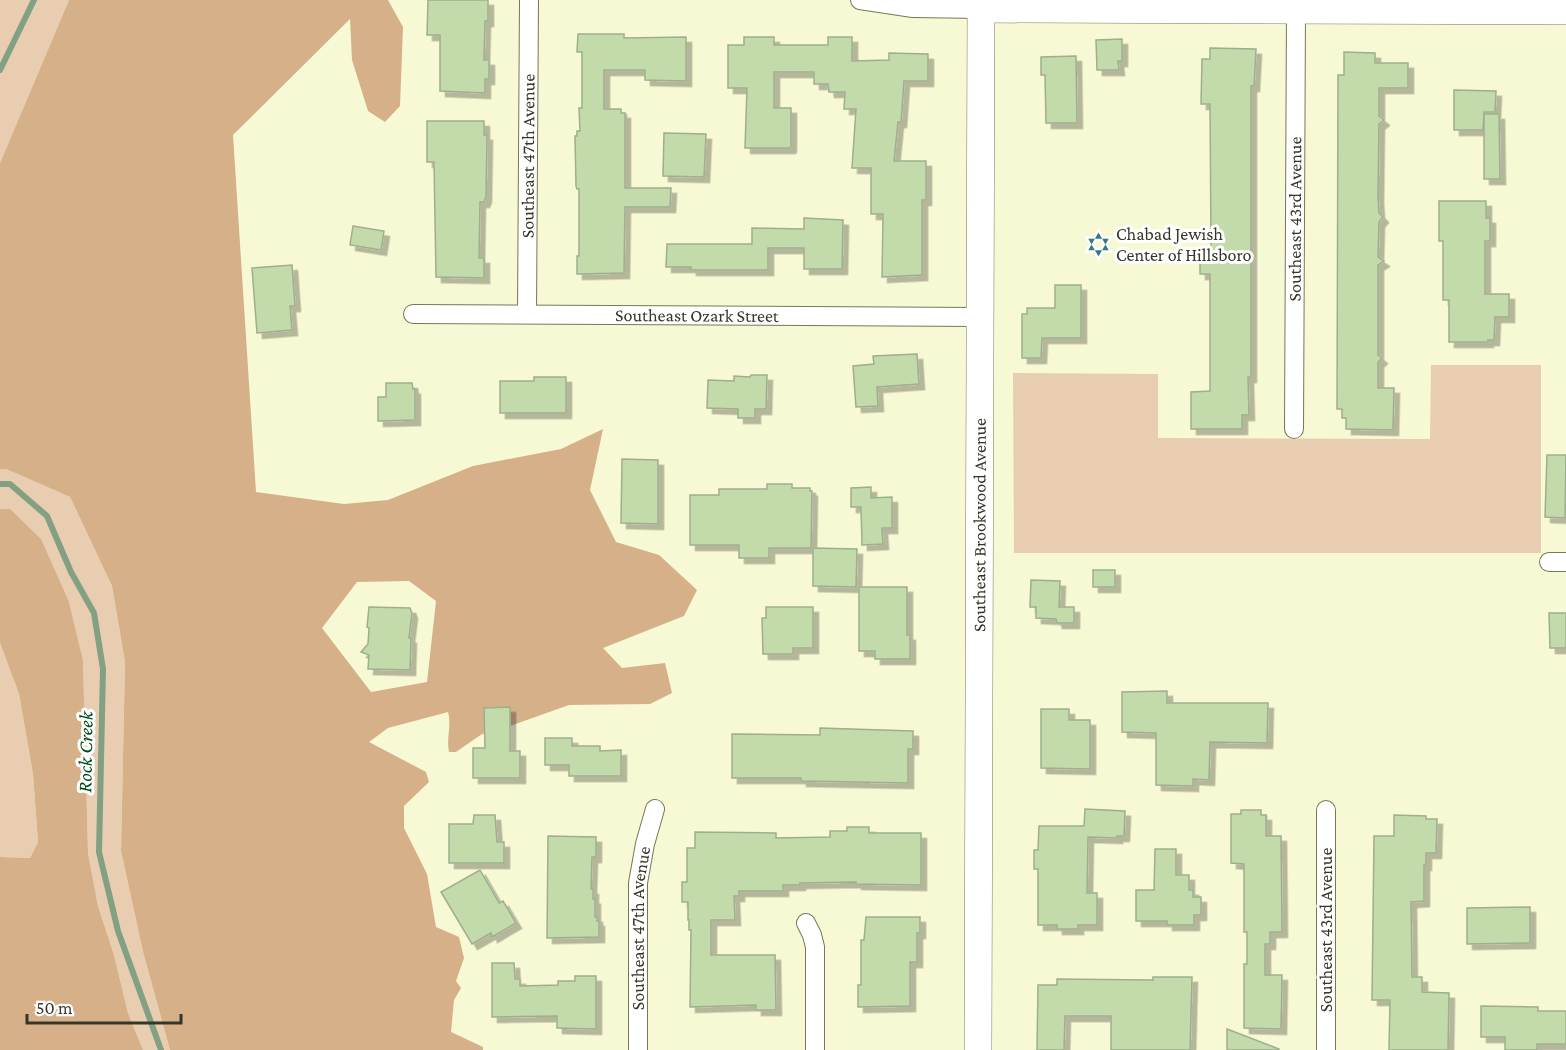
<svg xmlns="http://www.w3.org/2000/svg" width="1566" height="1050" font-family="'Crimson Pro',serif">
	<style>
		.green { fill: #e9cdb1 }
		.forest { fill: #d6b088; fill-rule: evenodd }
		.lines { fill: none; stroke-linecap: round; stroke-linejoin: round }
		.stream { stroke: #82a082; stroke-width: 6 }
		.building { fill: #c3dbab; stroke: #9eae8e; stroke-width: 1.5; filter: url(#shadow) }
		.street-casing { stroke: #777857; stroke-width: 20 }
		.secondary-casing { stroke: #777857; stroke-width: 28 }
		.street { stroke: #fff; stroke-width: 18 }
		.secondary { stroke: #fff; stroke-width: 27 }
		.labels { text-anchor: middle; stroke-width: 6; stroke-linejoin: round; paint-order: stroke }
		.street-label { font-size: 18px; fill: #363628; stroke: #fff }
		.poi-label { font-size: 18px; fill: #363628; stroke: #fff; text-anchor: start }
		.water-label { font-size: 20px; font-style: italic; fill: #00481a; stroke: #fff }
	</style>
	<defs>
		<filter id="shadow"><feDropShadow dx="5.5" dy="5.5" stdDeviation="0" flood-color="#0004"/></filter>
	</defs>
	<rect width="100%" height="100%" fill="#f7f9d4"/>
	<g class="green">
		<polygon points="0,0 69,0 0,163"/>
		<polygon points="1431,365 1541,365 1541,553 1014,553 1013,373 1158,374 1158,438 1430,439"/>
		<polygon points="0,469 6,469 70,497 112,586 125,662 121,851 143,952 170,1050 143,1050 128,1013 114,955 98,906 88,853 83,660 69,602 55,575 10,509 0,509"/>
		<polygon points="0,643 19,694 33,774 38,842 30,858 0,857"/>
	</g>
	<g class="forest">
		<path d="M 69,0 L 388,0 L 403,27 L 400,106 L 385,122 L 368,111 L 352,60 L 350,19 L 233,135 L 256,492 L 344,504 L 388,500 L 473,466 L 561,449 L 603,429 L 590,490 L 616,542 L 659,555 L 697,590 L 684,616 L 603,648 L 622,668 L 665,663 L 672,693 L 650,704 L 569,705 L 510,726 L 503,731 L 482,734 L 456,752 L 449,752 C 446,737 452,726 448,712 L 388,728 L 369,742 L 426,772 L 429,782 L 404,806 L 404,828 L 427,874 L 436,927 L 459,937 L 464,958 L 456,981 L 461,988 L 454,1000 L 451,1032 L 483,1047 L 483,1050 L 170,1050 L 143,952 L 121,851 L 125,662 L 112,586 L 70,497 L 6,469 L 0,469 L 0,163 ZM 409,581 L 436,601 L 427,682 L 371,692 L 322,628 L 357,582 Z"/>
		<polygon points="0,509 10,509 41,539 69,602 83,660 88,853 98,906 114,955 128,1013 143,1050 0,1050 0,857 30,858 38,842 33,774 19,694 0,643"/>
	</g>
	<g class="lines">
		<g class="stream">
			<polyline points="0,70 34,0"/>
			<polyline points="0,484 10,484 47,516 71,572 94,613 103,669 99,852 118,931 161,1050"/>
		</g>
	</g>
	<g class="building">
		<polygon points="428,0 488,0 488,21 485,21 484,60 489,60 489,79 485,79 485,93 440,91 440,35 427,35"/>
		<polygon points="578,34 624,34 624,38 686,37 686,81 645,80 645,70 604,70 604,109 621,109 621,113 625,113 625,188 671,188 670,207 625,207 624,273 577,274 577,256 579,256 579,189 577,189 576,186 575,136 577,136 577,131 580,131 579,108 582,108 582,52 577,52"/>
		<polygon points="744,37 774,37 774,45 828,45 828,37 852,37 852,61 889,60 889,53 928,54 928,81 904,81 901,122 898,122 894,161 926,161 926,200 922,200 922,275 882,277 883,214 871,214 871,168 852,168 856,109 844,109 845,92 829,92 828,84 814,84 814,72 774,72 774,108 791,108 791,146 790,148 745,148 747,88 728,88 728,45 744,45"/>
		<polygon points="1122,39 1122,61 1118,61 1119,70 1097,70 1096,40"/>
		<polygon points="1210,48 1256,49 1254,86 1251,86 1251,377 1248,377 1249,415 1242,415 1242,429 1191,429 1191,392 1210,391 1210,274 1200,274 1200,247 1211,247 1210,104 1201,104 1202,59 1210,59"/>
		<polygon points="1344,52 1375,53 1375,63 1408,63 1408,88 1379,88 1379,116 1384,120 1379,124 1378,197 1379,213 1383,217 1379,222 1378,257 1384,261 1378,265 1378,355 1382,358 1378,362 1378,388 1394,388 1393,430 1346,429 1346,418 1342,418 1342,409 1337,409 1338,75 1344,75"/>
		<polygon points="1076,56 1077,123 1046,123 1045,75 1041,75 1041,57"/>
		<polygon points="1454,90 1496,91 1495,112 1484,112 1483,130 1454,130"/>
		<polygon points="1484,114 1499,114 1500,179 1484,179"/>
		<polygon points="427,121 484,121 484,135 487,135 486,197 484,202 480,202 479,258 484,258 484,278 436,277 434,162 427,162"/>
		<polygon points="664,133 706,134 704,177 663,176"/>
		<polygon points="1439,201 1486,201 1486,218 1490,218 1490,241 1485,241 1485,294 1509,294 1509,317 1495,317 1494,340 1488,340 1488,342 1449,342 1449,300 1443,300 1443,241 1439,241"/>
		<polygon points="804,218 843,220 842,269 804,269 804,248 768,248 768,270 691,270 691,267 666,267 667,244 752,244 752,228 804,229"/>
		<polygon points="353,226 384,231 381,250 350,245"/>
		<polygon points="292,265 295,306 290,306 292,330 257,333 252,268"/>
		<polygon points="1055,285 1081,285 1081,338 1042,338 1041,358 1022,358 1022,314 1027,314 1027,308 1055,308"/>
		<polygon points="917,354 919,384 877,387 878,406 856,407 853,366 874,364 873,356"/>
		<polygon points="751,375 767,375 766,409 755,409 755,418 738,418 738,409 707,408 708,380 734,381 734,376 750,377"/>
		<polygon points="534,377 566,377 566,413 500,413 500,381 534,381"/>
		<polygon points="386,383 412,383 413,389 415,389 415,420 378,421 378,397 386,397"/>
		<polygon points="1547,455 1566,455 1565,518 1545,517"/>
		<polygon points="622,459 658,460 658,524 621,523"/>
		<polygon points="767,484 792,484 792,488 810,488 810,491 812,491 811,548 769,548 769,558 739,558 739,545 690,545 690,495 719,495 719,489 767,489"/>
		<polygon points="871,487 871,498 892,497 892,528 882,528 883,544 862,545 861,507 851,507 851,488"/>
		<polygon points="813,548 857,549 856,587 813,586"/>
		<rect x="1093" y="570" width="22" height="17"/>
		<polygon points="1031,580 1060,581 1059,607 1074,607 1074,623 1057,623 1056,619 1036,618 1036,607 1030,607"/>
		<polygon points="859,587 907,587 907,635 910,635 910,659 875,659 875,651 859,651"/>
		<polygon points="369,607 410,608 412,613 409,638 411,638 410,670 368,669 369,655 361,652 368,644 369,628 367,627"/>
		<polygon points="766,607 813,607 813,648 793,648 793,654 763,654 762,618 766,618"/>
		<polygon points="1549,613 1566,613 1566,648 1550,648"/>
		<polygon points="1167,691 1167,703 1268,703 1267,743 1210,742 1209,780 1193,779 1193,786 1156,785 1156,733 1122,732 1122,692"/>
		<polygon points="510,707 510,751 520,751 520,778 473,778 473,748 485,748 484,708"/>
		<polygon points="1041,709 1069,709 1069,720 1090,720 1090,769 1041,768"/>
		<polygon points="820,728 913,731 913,749 908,749 908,783 801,781 801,778 732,778 732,734 820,735"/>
		<polygon points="545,738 572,738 572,746 600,746 600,751 621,750 621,776 569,776 569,765 545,765"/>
		<polygon points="1085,809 1125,811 1124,836 1117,836 1117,838 1088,837 1087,893 1097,893 1097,925 1078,925 1078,929 1057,929 1057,925 1038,925 1038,869 1034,869 1034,850 1038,850 1039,826 1084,826"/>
		<polygon points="1241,810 1261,810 1261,815 1266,815 1266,836 1281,836 1282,932 1270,932 1270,944 1265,944 1265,975 1282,975 1281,1029 1244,1028 1244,964 1247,964 1247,932 1244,932 1244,864 1231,863 1231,814 1241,814"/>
		<polygon points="474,815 495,815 497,842 504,842 504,863 449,863 449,824 473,824"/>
		<polygon points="1394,815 1426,816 1426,819 1437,819 1436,853 1426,853 1426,865 1424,865 1424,901 1411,902 1412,977 1422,977 1422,992 1449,993 1448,1050 1389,1050 1390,1000 1372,1000 1374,836 1394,836"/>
		<polygon points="847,827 869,827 869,833 921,833 921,885 856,884 856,882 800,883 800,885 783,885 783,891 739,891 739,896 734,896 735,920 711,920 711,955 775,955 776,1010 756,1010 756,1005 690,1007 691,930 689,930 689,920 688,920 688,902 682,902 682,882 687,882 687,848 695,848 695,832 776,833 776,838 830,837 830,831 847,831"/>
		<polygon points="548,836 596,837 596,857 592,857 591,889 593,889 593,899 595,899 595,917 597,917 597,921 599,921 599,937 547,938"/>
		<polygon points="1155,849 1176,849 1176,875 1189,875 1189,890 1193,890 1193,897 1201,897 1201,915 1194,915 1194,925 1167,925 1167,921 1136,921 1136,890 1154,890"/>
		<polygon points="480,870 499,903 503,901 516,923 492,937 491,933 472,944 441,892"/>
		<polygon points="1530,907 1530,943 1467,944 1467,908"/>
		<polygon points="866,917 920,917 920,933 917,933 917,962 910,962 910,1006 858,1007 858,985 861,985 861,940 864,940"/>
		<polygon points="492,963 514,963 515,979 520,979 520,986 558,985 558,981 575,981 575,976 596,976 596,1029 557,1028 557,1016 492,1017"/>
		<polygon points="1153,977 1192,977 1190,1050 1111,1050 1111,1016 1065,1016 1064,1050 1037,1050 1038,985 1057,985 1057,979 1153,980"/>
		<polygon points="1481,1006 1538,1007 1538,1011 1566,1011 1566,1044 1537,1044 1537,1050 1505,1050 1505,1037 1481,1037"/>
		<polygon points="1227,1029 1279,1049 1279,1050 1227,1050"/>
	</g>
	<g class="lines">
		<defs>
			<g id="street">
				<polyline points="860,0 913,8 981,9"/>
				<path id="s1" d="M 413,314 L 980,317"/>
				<path id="s2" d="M 527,314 L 529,0"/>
				<path id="s3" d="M 1294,429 L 1296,10"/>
				<polyline points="1549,562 1566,562"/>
				<polyline points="1326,810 1326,1050"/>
				<polyline points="806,923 812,935 815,947 815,1050"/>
				<path id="s4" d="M 638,1050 L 638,883 L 645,844 L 655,809"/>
			</g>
			<g id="secondary">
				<polyline points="981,9 1566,11"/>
				<path id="s5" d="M 978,1050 L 981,0"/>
			</g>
		</defs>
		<use href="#street" class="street-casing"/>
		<use href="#secondary" class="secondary-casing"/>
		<use href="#street" class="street"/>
		<use href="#secondary" class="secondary"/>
	</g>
	<defs>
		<symbol id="synagogue-bare" viewBox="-9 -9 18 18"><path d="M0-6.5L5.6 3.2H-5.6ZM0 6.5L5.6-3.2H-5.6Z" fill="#347a86" stroke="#fff" stroke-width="2.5" paint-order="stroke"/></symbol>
	</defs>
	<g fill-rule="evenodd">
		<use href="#synagogue-bare" x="1082" y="228" width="33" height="33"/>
	</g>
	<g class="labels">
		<g class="street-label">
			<text dy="6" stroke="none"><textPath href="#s2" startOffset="158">Southeast 47th Avenue</textPath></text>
			<text dy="6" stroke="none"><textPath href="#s3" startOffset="210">Southeast 43rd Avenue</textPath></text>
			<text dy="6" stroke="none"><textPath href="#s1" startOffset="284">Southeast Ozark Street</textPath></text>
			<text dy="6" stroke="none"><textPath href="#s5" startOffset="525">Southeast Brookwood Avenue</textPath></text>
			<text dy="6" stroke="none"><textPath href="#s4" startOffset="122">Southeast 47th Avenue</textPath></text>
			<text transform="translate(1326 930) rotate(-90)" y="6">Southeast 43rd Avenue</text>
		</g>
		<g class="poi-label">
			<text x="1116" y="240">Chabad Jewish<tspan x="1116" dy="21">Center of Hillsboro</tspan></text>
		</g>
		<g class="water-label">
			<text transform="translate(85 752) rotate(-89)" y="7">Rock Creek</text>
		</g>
	</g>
	<path d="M27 1014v9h154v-9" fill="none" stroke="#363628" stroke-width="3"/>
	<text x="36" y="1014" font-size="18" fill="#363628" stroke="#ffffff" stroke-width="4.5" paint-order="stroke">50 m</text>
</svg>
